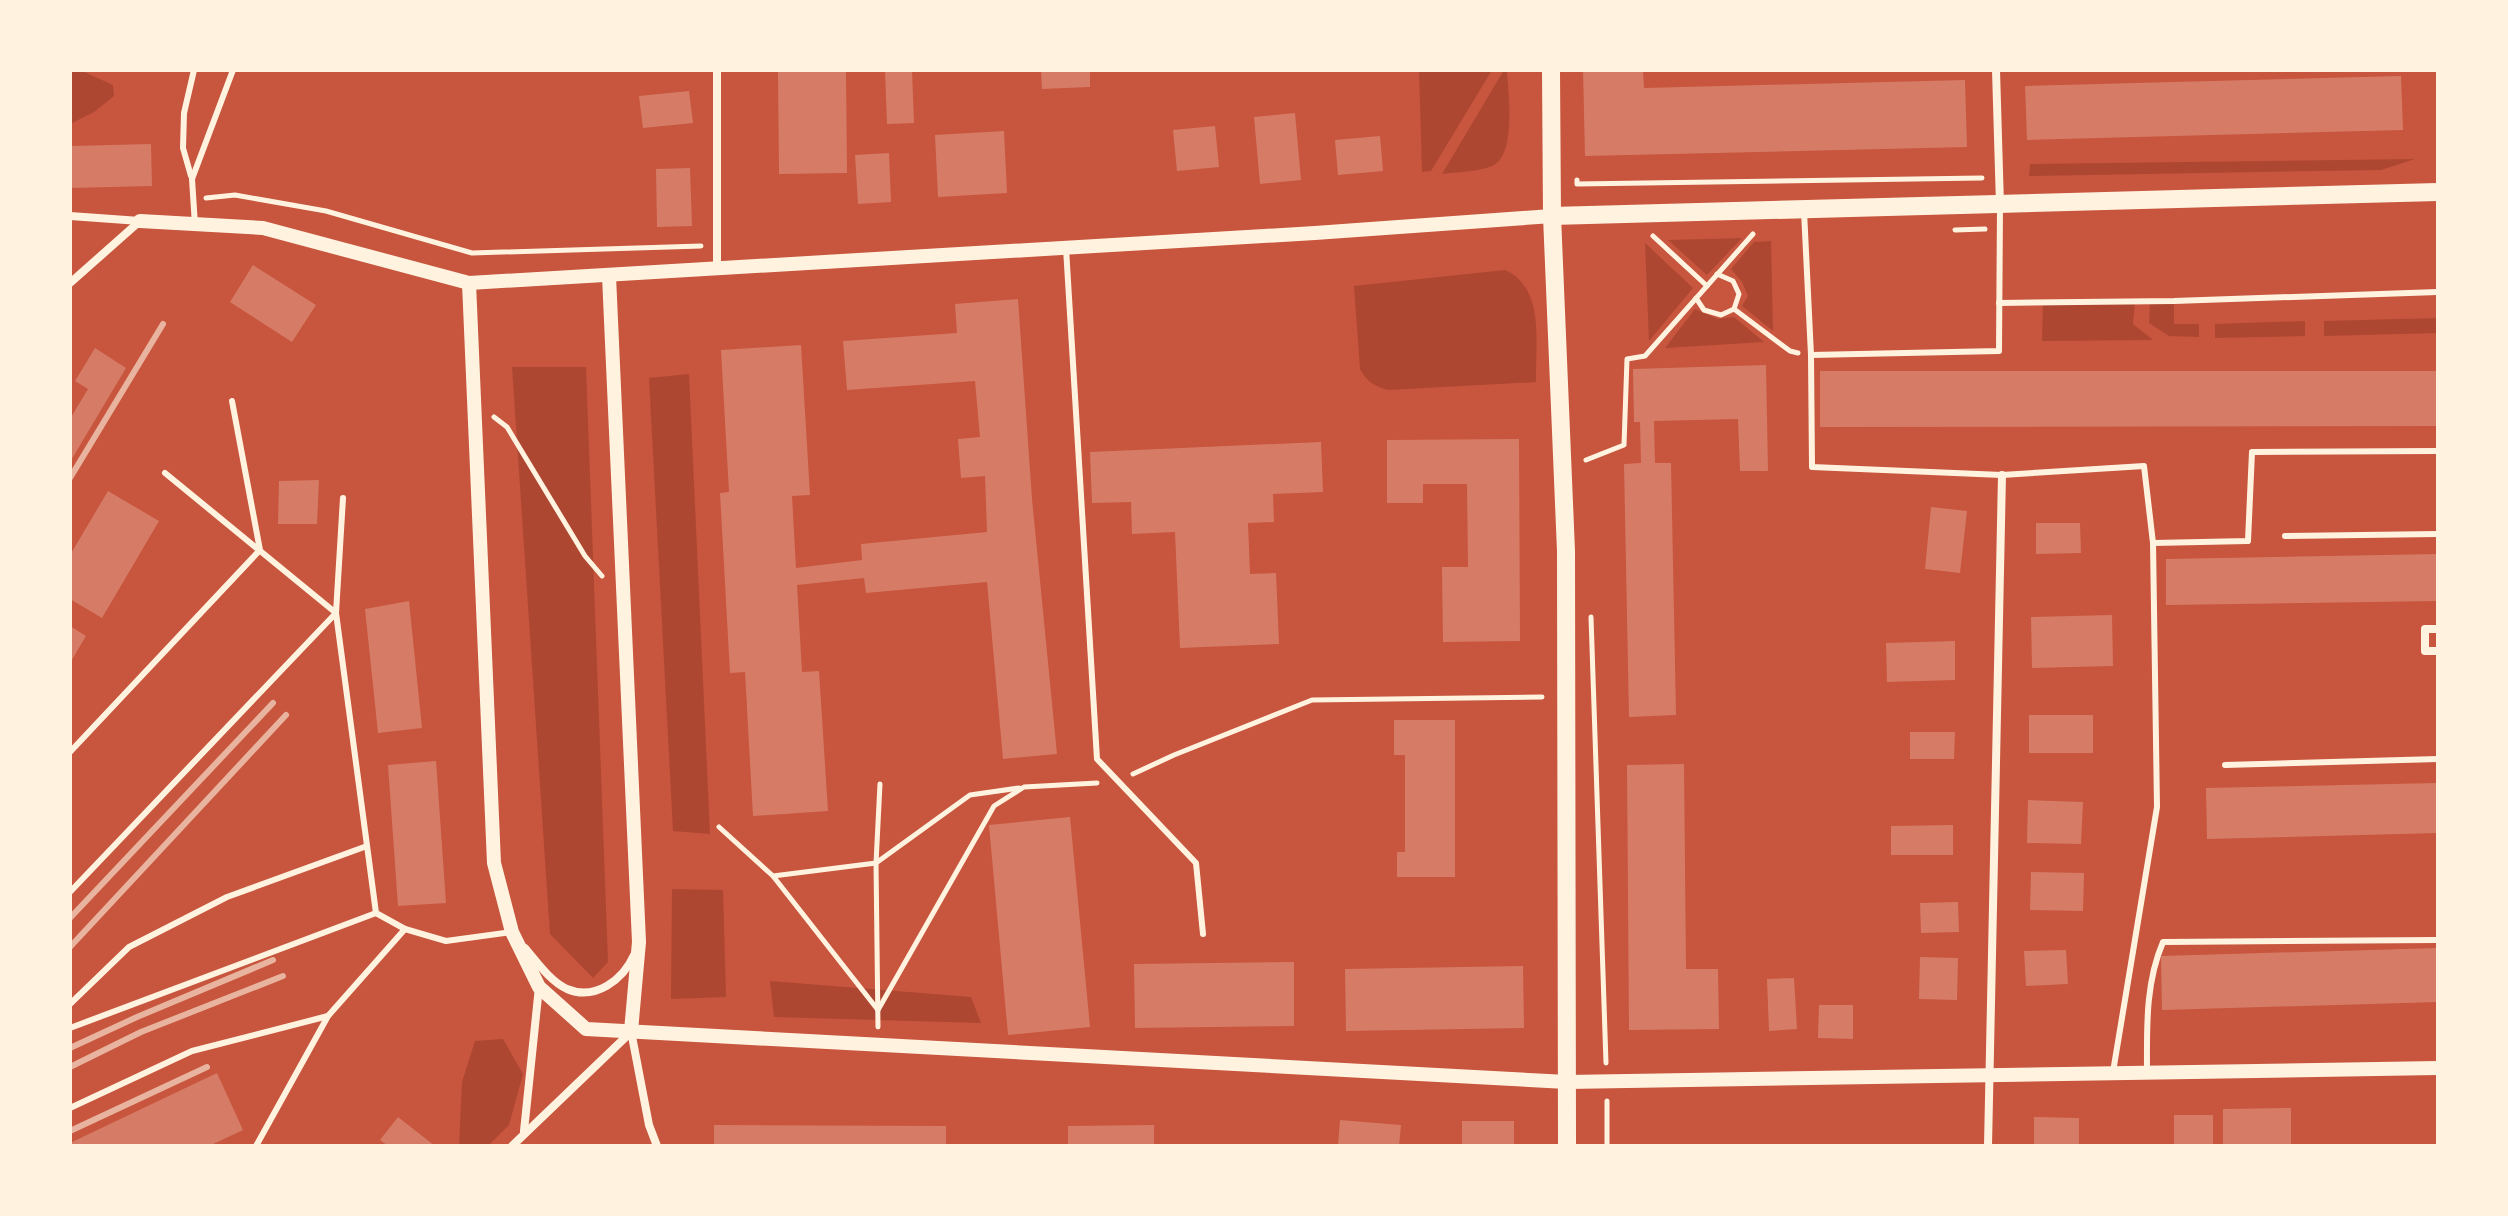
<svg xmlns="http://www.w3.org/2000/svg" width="2508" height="1216" font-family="Roboto,sans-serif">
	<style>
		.green { fill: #ae4732 }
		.building { fill: #d67c66 }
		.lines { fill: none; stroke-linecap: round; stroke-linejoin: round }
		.path { stroke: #fff3e0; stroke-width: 5 }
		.service { stroke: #fff3e0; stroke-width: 6 }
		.minor { stroke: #fff3e0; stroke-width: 8 }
		.tertiary { stroke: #fff3e0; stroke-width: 14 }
		.primary { stroke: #fff3e0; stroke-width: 18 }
		.rail { stroke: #e9b49f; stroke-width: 6 }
	</style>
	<rect width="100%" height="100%" fill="#c8553d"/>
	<g class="green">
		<polygon points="70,70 80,70 113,85 114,96 94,112 70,124"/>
		<polygon points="1419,70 1492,70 1431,171 1422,172"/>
		<path d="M 1504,70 L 1507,70 C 1508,93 1517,156 1492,166 C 1477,172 1457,172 1442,174 Z"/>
		<polygon points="2415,159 2381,170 2029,176 2030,164"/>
		<polygon points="1742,238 1707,275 1668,240"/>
		<polygon points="1771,241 1773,331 1742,306 1748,296 1742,282 1731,269 1754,242"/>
		<polygon points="1645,243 1693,288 1649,341"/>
		<path d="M 1505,270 C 1546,288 1535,346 1536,382 L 1388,390 C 1374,386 1367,382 1360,369 L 1354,286 Z"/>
		<polygon points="2174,301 2174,324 2199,324 2199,337 2169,336 2149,323 2150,302"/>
		<polygon points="2043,302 2135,302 2133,324 2153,340 2042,341"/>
		<polygon points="1695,309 1718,319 1734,317 1764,342 1665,348"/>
		<polygon points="2438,318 2438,333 2324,336 2324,321"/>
		<polygon points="2305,321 2305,336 2215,338 2215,324"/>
		<polygon points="512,367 586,367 608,962 593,978 550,934"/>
		<polygon points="689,374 710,834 673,831 649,378"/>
		<polygon points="672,889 723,890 726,997 671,999"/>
		<polygon points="770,981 971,997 981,1023 774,1017"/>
		<polygon points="503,1039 523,1074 509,1125 488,1146 459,1146 462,1082 475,1041"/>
	</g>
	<g class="building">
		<polygon points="778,70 846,70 847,173 779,174"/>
		<polygon points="885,70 912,70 914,123 887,124"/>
		<polygon points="1041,70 1090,70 1090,87 1042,89"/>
		<polygon points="1583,70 1643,70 1644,88 1965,80 1967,147 1585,156"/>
		<polygon points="2401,76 2403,130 2027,140 2025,86"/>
		<polygon points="689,91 693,123 643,128 639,96"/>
		<polygon points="1295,113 1301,180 1260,184 1254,117"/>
		<polygon points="1215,126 1219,167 1177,171 1173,130"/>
		<polygon points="1004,131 1007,193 938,197 935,135"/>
		<polygon points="1380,136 1383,171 1338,175 1335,140"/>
		<polygon points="151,144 152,186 70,188 70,146"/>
		<polygon points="889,153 891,202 858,204 855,155"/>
		<polygon points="690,168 692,226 657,227 656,169"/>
		<polygon points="253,265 316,305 292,342 230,302"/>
		<polygon points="1018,299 1032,499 1057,754 1003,759 987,582 866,593 864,578 797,585 802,672 819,671 828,811 753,816 745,672 730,673 720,493 729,492 721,350 801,345 810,495 792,496 796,568 862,560 861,544 987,532 985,476 961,478 958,439 980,437 975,381 847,390 843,341 957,333 955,304"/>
		<polygon points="95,348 126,368 70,462 70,419 88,389 75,381"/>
		<polygon points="1766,365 1768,471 1740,471 1738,419 1654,421 1655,463 1671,463 1676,715 1629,717 1624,464 1641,463 1640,422 1634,422 1633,369"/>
		<polygon points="1820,371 2438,371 2438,426 1820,427"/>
		<polygon points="1519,439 1520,641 1443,642 1442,567 1468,567 1467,484 1423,484 1423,503 1387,503 1387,440"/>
		<polygon points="1321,442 1323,492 1273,494 1274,522 1248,523 1250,574 1276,573 1279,644 1180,648 1175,532 1132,534 1131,502 1092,503 1090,452"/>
		<polygon points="319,480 317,524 278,524 279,481"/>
		<polygon points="108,491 159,521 102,618 70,599 70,555"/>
		<polygon points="1931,507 1967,511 1960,573 1925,569"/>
		<polygon points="2036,523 2080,523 2081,553 2036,554"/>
		<polygon points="2438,554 2438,601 2166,605 2166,559"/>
		<polygon points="409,601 422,728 378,733 365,609"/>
		<polygon points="2112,615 2113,666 2032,668 2031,617"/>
		<polygon points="70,626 86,636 70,663"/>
		<polygon points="1955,641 1955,680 1887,682 1886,643"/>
		<rect x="2029" y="715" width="64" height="38"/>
		<polygon points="1394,720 1455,720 1455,877 1397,877 1397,852 1405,852 1405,755 1394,755"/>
		<polygon points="1910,732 1955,732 1954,759 1910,759"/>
		<polygon points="436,761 446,903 398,906 388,765"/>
		<polygon points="1684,764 1686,969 1718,969 1719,1029 1629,1030 1627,765"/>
		<polygon points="2438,783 2438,833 2207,839 2206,788"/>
		<polygon points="2028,800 2083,802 2081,844 2027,843"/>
		<polygon points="1070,817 1090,1027 1008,1035 989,825"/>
		<polygon points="1953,825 1953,855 1891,855 1891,826"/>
		<polygon points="2031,872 2084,873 2083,911 2030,910"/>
		<polygon points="1958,902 1959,932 1921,933 1920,903"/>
		<polygon points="2438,948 2438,1002 2162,1010 2161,956"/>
		<polygon points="2066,950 2068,984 2026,986 2024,951"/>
		<polygon points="1920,957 1958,958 1957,1000 1919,999"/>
		<polygon points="1294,962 1294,1026 1135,1028 1134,964"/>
		<polygon points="1523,966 1524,1028 1346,1031 1345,969"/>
		<polygon points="1794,978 1797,1029 1769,1031 1767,979"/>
		<polygon points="1819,1005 1853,1005 1853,1039 1818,1038"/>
		<polygon points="217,1073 243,1130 209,1146 70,1146 70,1143"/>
		<polygon points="2291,1108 2291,1146 2223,1146 2223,1109"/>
		<rect x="2174" y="1115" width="39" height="31"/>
		<polygon points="398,1117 435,1146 388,1146 380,1140"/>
		<polygon points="2034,1117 2079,1118 2079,1146 2034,1146"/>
		<polygon points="1340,1120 1401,1125 1399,1146 1338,1146"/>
		<rect x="1462" y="1121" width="52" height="25"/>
		<polygon points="714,1125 946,1126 946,1146 714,1146"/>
		<polygon points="1154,1125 1154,1146 1068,1146 1068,1126"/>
	</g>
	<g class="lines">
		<g class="path">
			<polyline points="1577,180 1577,184 1982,178"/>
			<polyline points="206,198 235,195 326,211 472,253 701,246"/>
			<polyline points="1955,230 1985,229"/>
			<polyline points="1653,236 1707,286"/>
			<polyline points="1696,298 1704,310 1721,315 1734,309 1739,294 1733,281 1717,274"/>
			<polyline points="1734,309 1790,351 1798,353"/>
			<polyline points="494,417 507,427 585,556 602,576"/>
			<polyline points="1586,460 1624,445 1627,359 1645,356 1753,234"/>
			<polyline points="1591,617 1606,1063"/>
			<polyline points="1133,774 1174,755 1312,700 1542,697"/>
			<polyline points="719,827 773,876 878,1010 994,806 1024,787 1097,783"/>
			<polyline points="773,876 876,863 970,795 1019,788"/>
			<polyline points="878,1027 876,863 880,784"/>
			<polyline points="1607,1101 1607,1146"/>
		</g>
		<g class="service">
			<polyline points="191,176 183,148 184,113 194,70"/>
			<polyline points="1804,211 1811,355 1999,351 2000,207"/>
			<polyline points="195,225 192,179 233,70"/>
			<polyline points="1066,248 1097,759 1196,863 1203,934"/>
			<polyline points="1999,303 2174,301 2438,292"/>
			<polyline points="1811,355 1812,467 2002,475 2144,466 2153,543"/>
			<polyline points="165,473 336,613 343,498"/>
			<polyline points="2285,536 2438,534"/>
			<polyline points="70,752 260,550 232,401"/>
			<polyline points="2225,765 2438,759"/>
			<polyline points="70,892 336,613 376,913 405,929 446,941 512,932"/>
			<polyline points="70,1004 129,947 227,897 367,846"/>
			<polyline points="70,1028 376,913"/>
			<polyline points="2113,1072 2157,807 2153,543 2248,541 2252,452 2438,451"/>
			<path d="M 2147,1073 C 2147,1029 2145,984 2163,942 L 2438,940"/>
			<polyline points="70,1108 192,1051 328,1016 405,929"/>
			<polyline points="256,1146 328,1016"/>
		</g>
		<g class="minor">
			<polyline points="717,70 717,269"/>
			<polyline points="1996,70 2000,205"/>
			<polyline points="70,216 140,221"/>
			<polyline points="70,283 140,221"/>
			<polyline points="2438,629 2425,629 2425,651 2438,651"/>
			<path d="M 525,948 C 537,962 550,981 567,989 C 595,1001 623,980 634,955"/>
			<polyline points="631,1031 649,1125 657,1146"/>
			<polyline points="524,1131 539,987"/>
			<polyline points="512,1146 631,1032"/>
			<polyline points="1988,1146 2002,475"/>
		</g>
		<g class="tertiary">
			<polyline points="140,221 263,228 469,283 1315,233 1552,216"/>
			<polyline points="609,276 639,942 631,1031"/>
			<polyline points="469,283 494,863 512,932 539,987 586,1029 1567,1082 2438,1068"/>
		</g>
		<g class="primary">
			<polyline points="1551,70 1552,216 1566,551 1567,1146"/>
			<polyline points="1552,216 2438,192"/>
		</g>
		<g class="rail">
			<polyline points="70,478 163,324"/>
			<polyline points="70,918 273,703"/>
			<polyline points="70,947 286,715"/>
			<polyline points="70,1048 137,1017 273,960"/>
			<polyline points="70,1067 141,1032 283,976"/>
			<polyline points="70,1131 207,1067"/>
		</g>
	</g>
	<rect width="2508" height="1216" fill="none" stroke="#fff3e0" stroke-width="144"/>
</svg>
